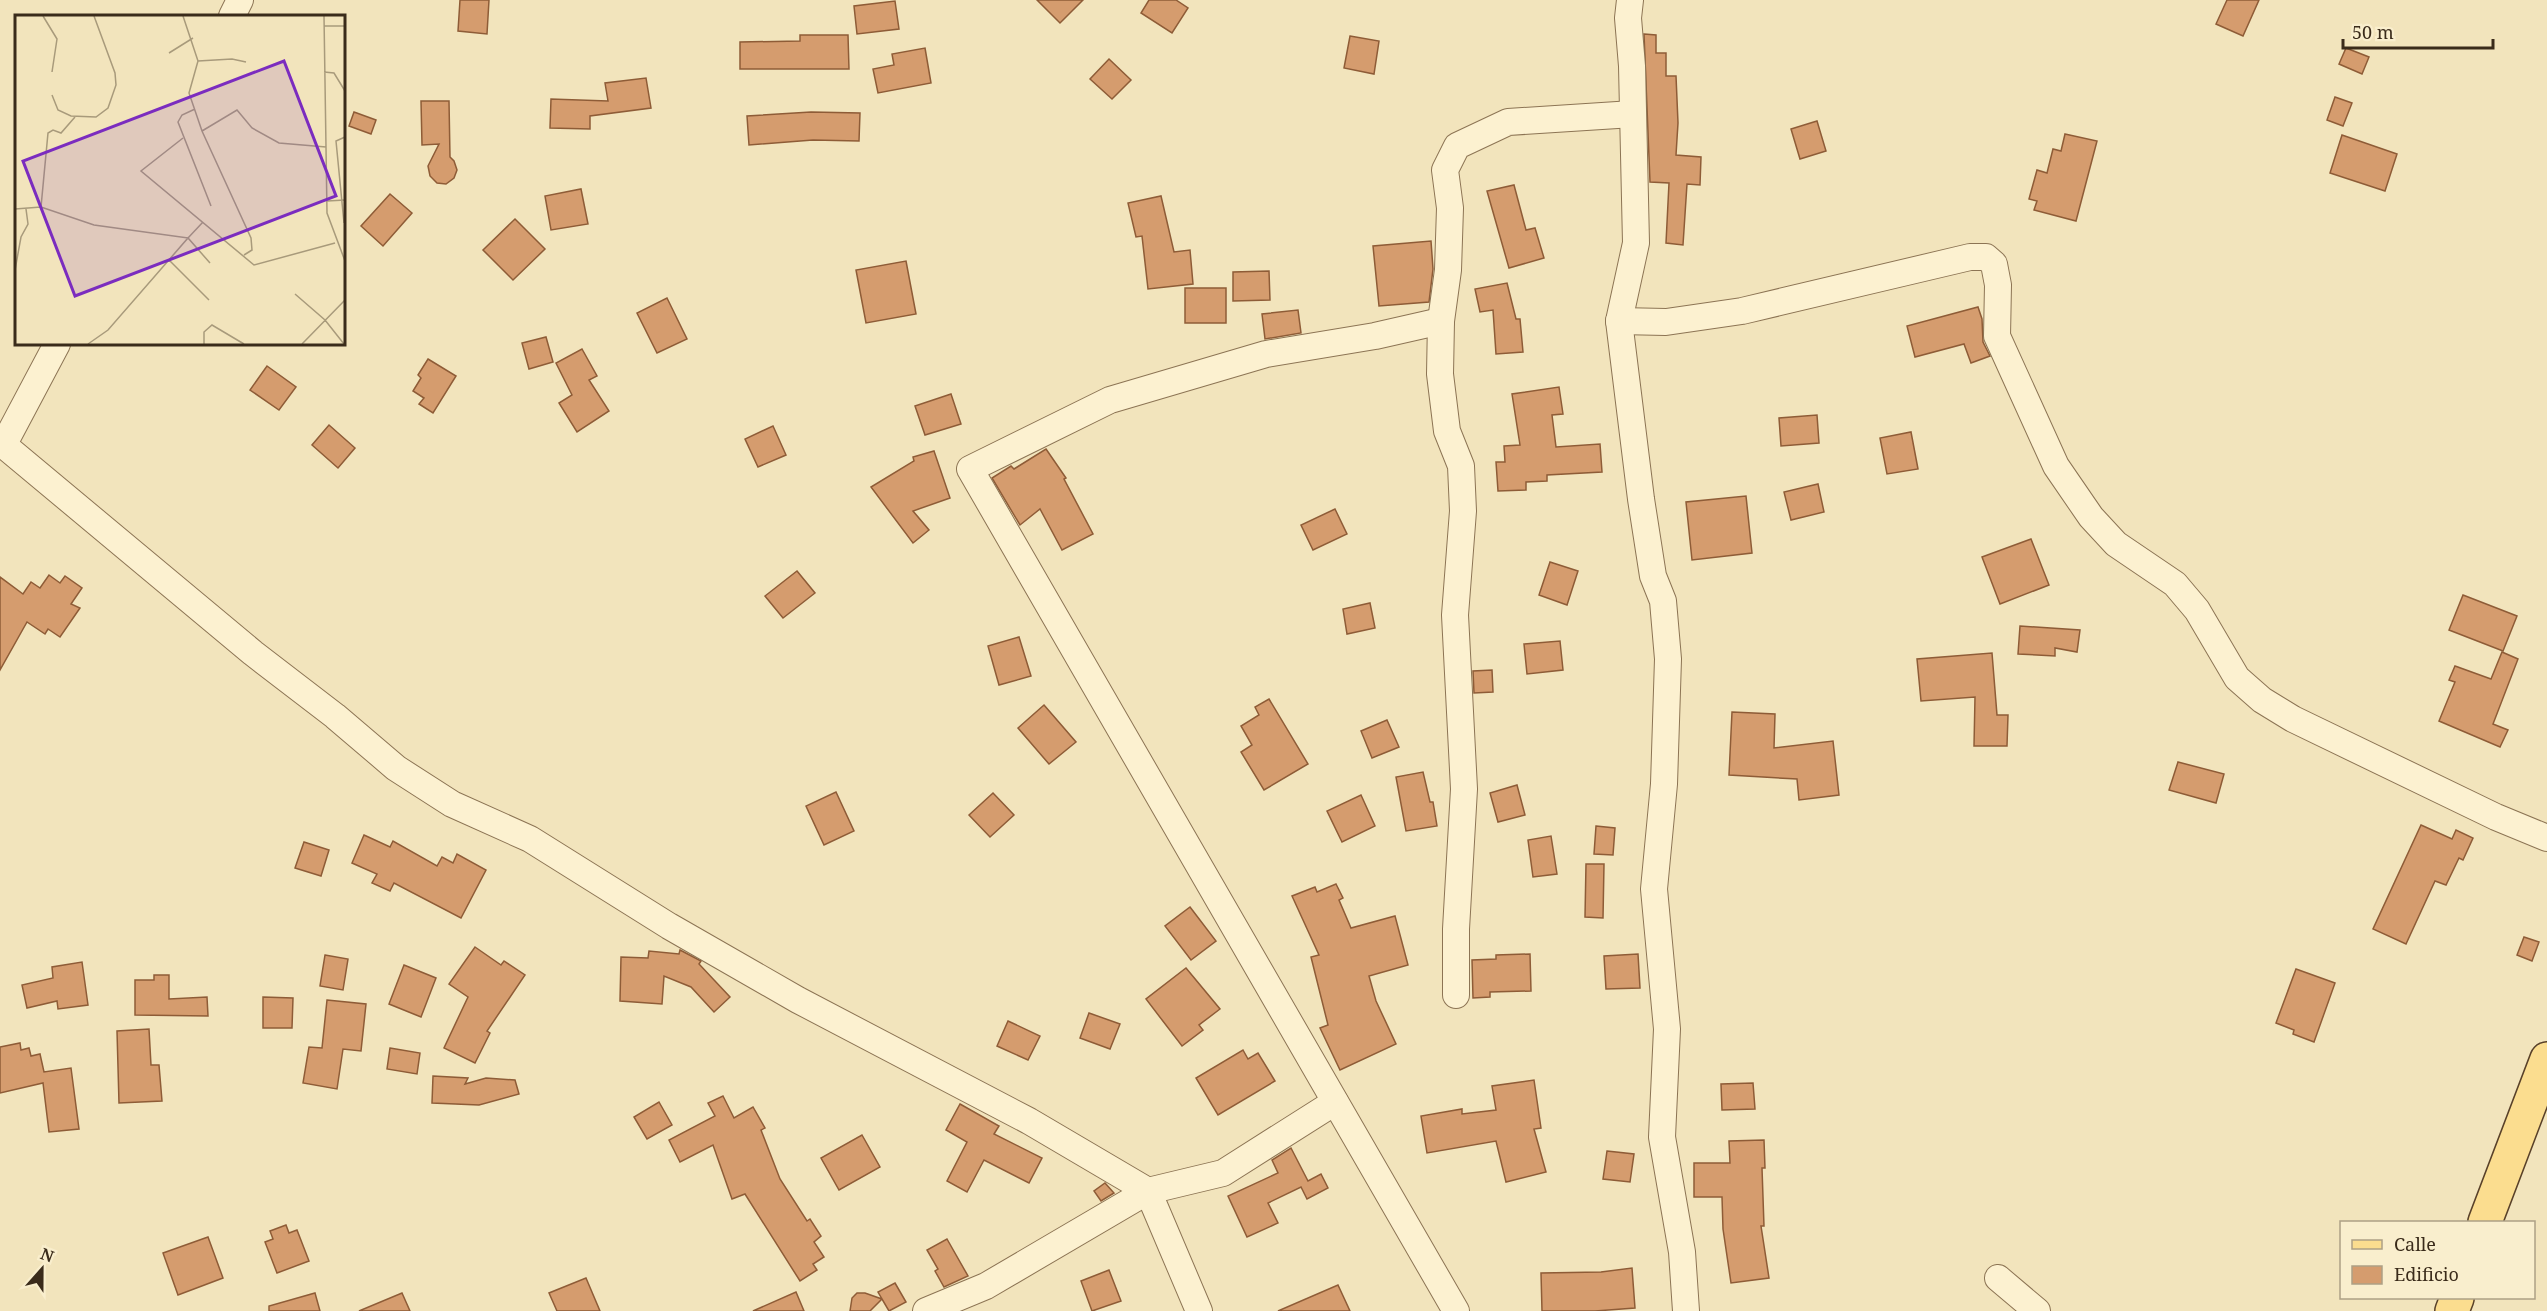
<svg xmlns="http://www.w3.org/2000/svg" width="2547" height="1311" font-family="'Noto Serif',serif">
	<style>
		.building { fill: #d59c6e; stroke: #8e5c37; stroke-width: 1.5 }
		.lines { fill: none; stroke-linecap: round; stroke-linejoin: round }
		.minor-casing { stroke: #8c7454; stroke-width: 28 }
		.major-casing { stroke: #594129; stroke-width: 36 }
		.minor { stroke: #fcf1d0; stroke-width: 26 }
		.major { stroke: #fbdd8f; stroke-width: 33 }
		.inset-road { fill: none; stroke: #a89a7b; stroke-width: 1.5 }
		.view { fill: #7b2cbf; fill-opacity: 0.15; stroke: #7b2cbf; stroke-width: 3 }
		.inset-edge { fill: none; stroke: #3a2b1a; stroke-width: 3 }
	</style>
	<rect width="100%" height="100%" fill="#f2e4bc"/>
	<g class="building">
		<polygon points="460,0 489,0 487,34 458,31"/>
		<polygon points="1037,0 1083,0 1060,23"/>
		<polygon points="1149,0 1176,0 1188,8 1172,33 1141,13"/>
		<polygon points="2227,0 2259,0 2243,36 2216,24"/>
		<polygon points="895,1 899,29 857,34 854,6"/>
		<polygon points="1644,34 1656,35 1656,53 1666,53 1666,76 1676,76 1678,123 1676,155 1701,157 1700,185 1687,184 1683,245 1666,243 1669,183 1650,182"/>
		<polygon points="800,35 848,35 849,69 740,69 740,42 800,41"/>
		<polygon points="1350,36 1379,41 1374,74 1344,68"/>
		<polygon points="925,48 931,83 878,93 873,69 894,65 892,54"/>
		<polygon points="2346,48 2369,57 2362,74 2339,64"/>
		<polygon points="1109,59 1131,80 1112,99 1090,79"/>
		<polygon points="646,78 651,108 590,116 590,129 550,128 551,99 608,101 605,83"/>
		<polygon points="2335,97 2352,103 2343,126 2327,120"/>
		<polygon points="421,101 449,101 450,157 454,161 457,170 454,178 446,184 437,183 430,176 428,166 439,144 422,145"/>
		<polygon points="354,112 376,120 371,134 349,126"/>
		<polygon points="811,112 860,113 859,141 813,140 749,145 747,116"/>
		<polygon points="1817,121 1826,151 1800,159 1791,129"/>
		<polygon points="2065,134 2097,141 2076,221 2034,210 2037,201 2029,199 2037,170 2047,173 2053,149 2061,151"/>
		<polygon points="2342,135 2397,154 2385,191 2330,173"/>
		<polygon points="1514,185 1526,230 1535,228 1544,258 1509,268 1487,191"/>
		<polygon points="581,189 588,224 551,230 545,196"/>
		<polygon points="390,194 412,213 383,246 361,226"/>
		<polygon points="1161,196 1174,252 1190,250 1193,284 1148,289 1142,236 1136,237 1128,203"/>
		<polygon points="515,219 545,249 513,280 483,250"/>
		<polygon points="1431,241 1433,269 1429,302 1379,306 1373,246"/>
		<polygon points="906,261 916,314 866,323 856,270"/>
		<polygon points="1269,271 1270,300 1233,301 1233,272"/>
		<polygon points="1507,283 1516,319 1520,319 1523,352 1496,354 1493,310 1480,312 1475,289"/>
		<rect x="1185" y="288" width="41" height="35"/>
		<polygon points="667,298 687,339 657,353 637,313"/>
		<polygon points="1978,307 1982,319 1983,342 1990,356 1971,363 1964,344 1915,357 1907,326"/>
		<polygon points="1298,310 1301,333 1265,339 1262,314"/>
		<polygon points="546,337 553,362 529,369 522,343"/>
		<polygon points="582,349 597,376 589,380 609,411 577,432 559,403 572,395 556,363"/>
		<polygon points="428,359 456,376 433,413 419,404 424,398 413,391 421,378 418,375"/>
		<polygon points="267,366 296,387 279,410 250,390"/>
		<polygon points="1559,387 1563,414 1552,415 1556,447 1600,444 1602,472 1547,475 1547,481 1526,482 1526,490 1498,491 1496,462 1505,462 1504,446 1520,445 1512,394"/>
		<polygon points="951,394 961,424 925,435 915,406"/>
		<polygon points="1817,415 1819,443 1781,446 1779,418"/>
		<polygon points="329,425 355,448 338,468 312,445"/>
		<polygon points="773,426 786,455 758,467 745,439"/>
		<polygon points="1911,432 1918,469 1887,474 1880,438"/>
		<polygon points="1046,449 1066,478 1064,479 1093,534 1062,550 1040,509 1020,525 992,478 1011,466 1014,469"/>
		<polygon points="934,451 950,498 913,511 929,530 913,543 871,487 914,461 913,457"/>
		<polygon points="1818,484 1824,512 1791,520 1784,492"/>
		<polygon points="1746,496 1752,553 1692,560 1686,502"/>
		<polygon points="1335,509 1347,534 1313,550 1301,525"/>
		<polygon points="2031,539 2049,585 2000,604 1982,557"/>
		<polygon points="1550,562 1578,571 1567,605 1539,595"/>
		<polygon points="797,571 815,593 783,618 765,596"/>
		<polygon points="49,575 60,583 65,576 82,588 71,604 80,608 60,637 48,629 45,634 27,622 0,670 0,577 23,594 31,582 40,588"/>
		<polygon points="2463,595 2517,616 2503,651 2449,630"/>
		<polygon points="1370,603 1375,628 1347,634 1343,609"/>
		<polygon points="2020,626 2080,630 2077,652 2055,648 2055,656 2018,654"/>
		<polygon points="1019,637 1031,676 999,685 988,646"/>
		<polygon points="1560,641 1563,670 1527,674 1524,644"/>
		<polygon points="2502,652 2518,659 2493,724 2508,730 2500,747 2439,721 2455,682 2449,680 2455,666 2491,679"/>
		<polygon points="1992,653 1997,715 2008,715 2007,746 1974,746 1975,697 1921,701 1917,659"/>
		<polygon points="1492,670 1493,692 1474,693 1473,671"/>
		<polygon points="1269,699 1308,764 1264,790 1241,752 1252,745 1241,726 1259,715 1255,707"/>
		<polygon points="1044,705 1076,742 1049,764 1018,728"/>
		<polygon points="1732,712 1775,714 1774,748 1833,741 1839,795 1799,800 1797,779 1729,775"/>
		<polygon points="1387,720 1399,747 1372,758 1361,731"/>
		<polygon points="2178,762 2224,774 2216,803 2169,790"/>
		<polygon points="1423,772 1430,802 1433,802 1437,826 1406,831 1396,777"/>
		<polygon points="1517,785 1525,815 1498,822 1490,793"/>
		<polygon points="836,792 854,831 824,845 806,806"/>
		<polygon points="993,793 1014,815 990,837 969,815"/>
		<polygon points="1361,795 1375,826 1342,842 1327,811"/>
		<polygon points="2421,825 2452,839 2456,830 2473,838 2463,860 2459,858 2446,885 2435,881 2406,944 2373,929"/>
		<polygon points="1596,826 1615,828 1613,855 1594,854"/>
		<polygon points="364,835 390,847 393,841 437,866 442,857 453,863 457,854 486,870 461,918 394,883 390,891 372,883 377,874 352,863"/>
		<polygon points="1551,836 1557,874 1533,877 1528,840"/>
		<polygon points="304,842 329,850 321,876 295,868"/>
		<polygon points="1586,864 1604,864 1603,918 1585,917"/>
		<polygon points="1336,884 1343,898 1339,900 1351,928 1395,916 1408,965 1369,976 1376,1001 1396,1044 1340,1070 1320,1028 1328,1025 1311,957 1319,955 1292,896 1315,887 1317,892"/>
		<polygon points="1190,907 1216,941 1191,960 1165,926"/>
		<polygon points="2524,937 2539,942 2532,961 2517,955"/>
		<polygon points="475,947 501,965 504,961 525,975 487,1031 490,1033 475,1063 444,1048 468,997 449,984"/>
		<polygon points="680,950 701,961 699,964 730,997 714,1012 691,987 664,976 662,1004 620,1001 621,957 648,958 649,951 679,954"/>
		<polygon points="1530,954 1531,991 1490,992 1490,997 1473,998 1472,960 1496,959 1496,955"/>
		<polygon points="1638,954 1640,988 1606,989 1604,956"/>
		<polygon points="325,955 348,959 343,990 320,986"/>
		<polygon points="82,962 88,1005 58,1009 57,1001 27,1008 22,985 53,978 52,967"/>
		<polygon points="404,965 436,978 421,1017 389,1004"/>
		<polygon points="1186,968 1220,1009 1199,1025 1203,1030 1182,1046 1146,999"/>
		<polygon points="2296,969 2335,983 2314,1042 2293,1034 2294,1030 2276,1023"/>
		<polygon points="154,975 169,975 169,999 207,997 208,1016 135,1015 135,980 154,980"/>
		<polygon points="263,997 293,998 292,1028 263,1028"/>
		<polygon points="327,1000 366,1004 361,1051 343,1049 337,1089 303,1083 309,1047 322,1048"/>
		<polygon points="1089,1013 1120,1024 1110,1049 1080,1038"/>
		<polygon points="1008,1021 1040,1036 1028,1060 997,1046"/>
		<polygon points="149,1029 151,1065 159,1065 162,1101 119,1103 117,1031"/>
		<polygon points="20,1043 21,1050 29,1048 31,1056 40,1054 44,1072 71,1068 79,1129 49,1132 43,1083 0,1093 0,1047"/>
		<polygon points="390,1048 420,1053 417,1074 387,1069"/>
		<polygon points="1243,1050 1248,1059 1258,1053 1275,1081 1218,1115 1196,1078"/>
		<polygon points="433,1076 468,1078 465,1084 486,1078 515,1080 519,1094 479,1105 432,1103"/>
		<polygon points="1534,1080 1541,1128 1534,1129 1546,1172 1506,1182 1496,1141 1427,1153 1421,1116 1462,1109 1462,1114 1496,1110 1492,1086"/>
		<polygon points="1753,1083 1755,1109 1722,1110 1721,1084"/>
		<polygon points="723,1096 734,1118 753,1107 765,1128 761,1130 780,1179 807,1221 810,1219 821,1236 814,1242 824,1257 813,1264 817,1270 800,1281 745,1194 732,1199 713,1145 680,1162 669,1140 715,1116 708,1103"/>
		<polygon points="659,1102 672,1125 647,1139 634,1117"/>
		<polygon points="960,1104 999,1126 994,1134 1042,1158 1029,1183 984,1160 967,1192 947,1181 967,1142 946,1130"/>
		<polygon points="862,1135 880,1167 839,1190 821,1158"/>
		<polygon points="1764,1140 1765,1168 1762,1168 1764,1226 1761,1226 1769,1278 1731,1283 1723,1229 1722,1197 1694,1197 1694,1163 1730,1163 1729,1141"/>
		<polygon points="1291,1148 1308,1181 1321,1174 1328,1188 1307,1199 1301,1187 1268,1203 1278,1223 1247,1237 1228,1196 1278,1173 1272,1160"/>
		<polygon points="1607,1151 1634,1154 1630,1182 1603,1179"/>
		<polygon points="1105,1183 1114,1193 1101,1201 1094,1191"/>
		<polygon points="286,1225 289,1233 297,1230 309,1261 277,1273 265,1242 273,1239 270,1231"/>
		<polygon points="208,1237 223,1278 178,1295 163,1253"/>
		<polygon points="947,1239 968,1276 944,1287 935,1271 938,1269 927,1250"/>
		<polygon points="1632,1268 1635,1308 1595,1311 1542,1311 1541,1273 1601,1272"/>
		<polygon points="1109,1270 1121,1301 1092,1311 1081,1281"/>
		<polygon points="586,1278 600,1311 557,1311 549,1293"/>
		<polygon points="895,1283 906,1302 889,1311 882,1299 870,1311 850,1311 852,1298 857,1293 865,1293 882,1299 878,1292"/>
		<polygon points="1338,1285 1350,1311 1278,1311"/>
		<polygon points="796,1292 804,1311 753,1311"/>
		<polygon points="315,1293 320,1311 269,1311 269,1306"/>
		<polygon points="402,1293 410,1311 359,1311"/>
	</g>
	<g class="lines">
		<defs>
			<g id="minor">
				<polyline points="1630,0 1628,18 1632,66 1636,243 1619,321 1641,499 1653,576 1663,601 1668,659 1664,784 1654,889 1667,1029 1662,1137 1682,1252 1686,1311"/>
				<polyline points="232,16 240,0"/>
				<polyline points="1441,321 1375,336 1266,354 1110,400 970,469 1456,1311"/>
				<polyline points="1619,321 1666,322 1742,311 1970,257 1986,257 1994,264 1998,285 1997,336 2056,466 2091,517 2116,544 2175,584 2197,610 2237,678 2262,700 2293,719 2496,817 2547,838"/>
				<polyline points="0,442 253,653 335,716 396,768 452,804 530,839 669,926 798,1000 1029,1121 1148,1191 1223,1173 1335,1102"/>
				<polyline points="4,444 57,344"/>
				<polyline points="1456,995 1456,929 1464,789 1455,615 1463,511 1461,466 1447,431 1440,374 1441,321 1448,270 1450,208 1445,170 1457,146 1508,122 1633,114"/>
				<polyline points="1998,1278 2037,1311"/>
				<polyline points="926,1311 986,1286 1148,1191 1199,1311"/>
			</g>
			<g id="major">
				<polyline points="2485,1222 2547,1059"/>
				<polyline points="2452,1311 2457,1298"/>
			</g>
		</defs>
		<use href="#minor" class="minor-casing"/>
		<use href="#major" class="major-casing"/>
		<use href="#minor" class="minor"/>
		<use href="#major" class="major"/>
	</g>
	<g transform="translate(15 15)">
		<rect width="330" height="330" fill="#f2e4bc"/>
		<path class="inset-road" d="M 28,1 L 42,24 L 37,57M 168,1 L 183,46 L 174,78 L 187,116 L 236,223 L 237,235 L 229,240M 309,1 L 312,198 L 330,246M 309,11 L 330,11M 154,38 L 178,23M 183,46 L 217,44 L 231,47M 309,57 L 319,58 L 330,76M 37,80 L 43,95 L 56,101 L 81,102 L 93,93 L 101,70 L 100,58 L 79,1M 180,94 L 167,100 L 163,107 L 196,191M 187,116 L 222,95 L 237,113 L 264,128 L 311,132M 168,123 L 126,156 L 239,250 L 320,228M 312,186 L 330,185M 26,192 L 33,118 L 38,115 L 46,118 L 60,102M 0,194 L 26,192 L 79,210 L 173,223 L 188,207M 329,208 L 321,126 L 330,122M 154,245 L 194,285M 0,255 L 6,222 L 13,209 L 11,194M 280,279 L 310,305 L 329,329M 73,329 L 93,315 L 173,223 L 195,248M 189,329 L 189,317 L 197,310 L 229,329M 287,329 L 330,285"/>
		<path class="view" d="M 269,46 L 321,181 L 60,281 L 8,146 Z"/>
		<rect width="330" height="330" class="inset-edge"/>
	</g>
	<rect x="2340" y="1221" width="195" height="78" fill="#f9eecd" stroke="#ada085" stroke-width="1.5"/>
	<rect x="2352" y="1240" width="30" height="9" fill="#fbdd8f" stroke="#ada085" stroke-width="1.5"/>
	<text x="2394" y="1251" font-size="18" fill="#3a2b1a">Calle</text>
	<rect x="2352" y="1266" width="30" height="18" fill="#d59c6e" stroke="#ada085" stroke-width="1.5"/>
	<text x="2394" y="1281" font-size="18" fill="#3a2b1a">Edificio</text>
	<g transform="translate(42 1269) rotate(21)" stroke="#f9eecd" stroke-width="4.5" paint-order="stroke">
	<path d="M0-4.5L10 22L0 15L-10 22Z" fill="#3a2b1a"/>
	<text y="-9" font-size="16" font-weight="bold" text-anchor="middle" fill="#3a2b1a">N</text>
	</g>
	<path d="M2343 39v9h150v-9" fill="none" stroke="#3a2b1a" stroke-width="3"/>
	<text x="2352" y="39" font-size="18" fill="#3a2b1a" stroke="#f9eecd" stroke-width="4.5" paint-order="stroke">50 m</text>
</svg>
